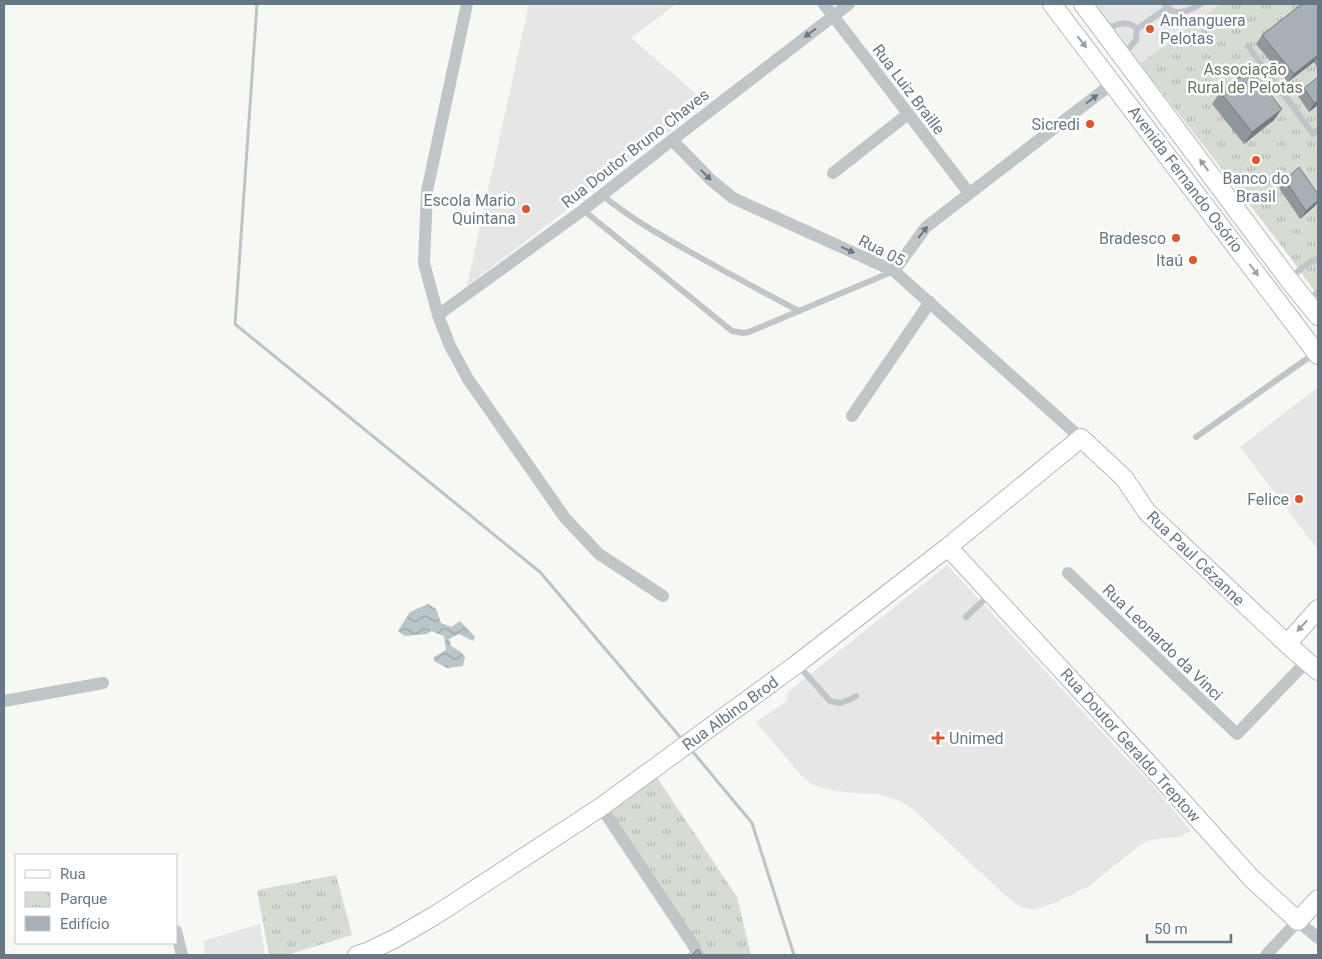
<svg xmlns="http://www.w3.org/2000/svg" width="1322" height="959" font-family="Roboto,sans-serif">
	<style>
		.built { fill: #e5e6e5 }
		.park { fill: url(#park-tufts) }
		.water { fill: url(#water-waves) }
		.lines { fill: none; stroke-linecap: round; stroke-linejoin: round }
		.stream { stroke: #b8c5c9; stroke-width: 3 }
		.secondary-casing { stroke: #b5babf; stroke-width: 20 }
		.lane { stroke: #c0c5c8; stroke-width: 6 }
		.street { stroke: #c0c5c8; stroke-width: 12 }
		.secondary { stroke: #fff; stroke-width: 18 }
		.wall { fill: #90979c }
		.shaded-wall { fill: #757b7f }
		.building { fill: #a7b0b5; stroke: #757b7f }
		.oneway { fill: #667785 }
		.oneway2 { fill: #94a0aa }
		.poi-dot { fill: #e25429; stroke: #fff; stroke-width: 2 }
		.labels { text-anchor: middle; stroke-width: 5; stroke-linejoin: round; paint-order: stroke }
		.poi-label { font-size: 16px; fill: #667785; stroke: #fff; text-anchor: end }
		.park-label { font-size: 16px; fill: #667761; stroke: #fff }
		.street-label { font-size: 16px; fill: #667785; stroke: #fff }
	</style>
	<defs>
		<pattern id="park-tufts" width="24" height="20" patternUnits="userSpaceOnUse" patternTransform="scale(1.25)"><rect width="24" height="20" fill="#d7dcd3"/><path d="M3 7l-1-3M5 7V3M7 7l1-3M15 17l-1-3M17 17v-4M19 17l1-3" fill="none" stroke="#b2b7b1"/></pattern>
		<pattern id="water-waves" width="16" height="10" patternUnits="userSpaceOnUse" patternTransform="scale(1.25)"><rect width="16" height="10" fill="#b8c5c9"/><path d="M0 5q4-4 8 0t8 0" fill="none" stroke="#99a5a9"/></pattern>
	</defs>
	<rect width="100%" height="100%" fill="#f7f7f4"/>
	<g class="built">
		<polygon points="529,4 676,4 631,38 707,103 467,286"/>
		<polygon points="1095,4 1220,4 1140,64"/>
		<polygon points="1318,387 1318,550 1240,447"/>
		<polygon points="947,565 1122,754 1151,783 1191,831 1180,837 1162,838 1151,840 1140,845 1089,886 1057,902 1033,910 1019,906 1008,898 914,810 900,801 879,794 853,793 830,790 813,785 800,774 756,722 787,701 788,692"/>
		<polygon points="260,924 265,954 262,955 206,955 203,941"/>
	</g>
	<g class="park">
		<polygon points="1220,4 1318,4 1318,296 1287,253 1140,64"/>
		<polygon points="652,770 737,897 751,955 686,955 694,948 601,807"/>
		<polygon points="336,875 352,935 287,955 269,955 257,890"/>
	</g>
	<polygon class="water" points="428,604 436,609 441,623 451,627 460,621 475,637 473,641 459,634 449,639 451,646 461,652 465,657 463,666 447,668 434,661 434,657 446,650 444,636 431,631 427,634 405,636 398,631 410,612"/>
	<g class="lines">
		<g class="stream">
			<polyline points="257,4 235,324 540,572 680,737"/>
			<polyline points="693,752 752,823 794,955"/>
		</g>
		<defs>
			<g id="secondary">
				<polyline points="1052,4 1318,355"/>
				<polyline points="1083,4 1289,280 1318,316"/>
				<polyline points="948,547 1146,761 1252,879 1298,921 1318,899"/>
				<polyline points="1287,644 1318,609"/>
				<polyline points="357,955 367,952 394,939 434,916 601,807 797,664 948,547 1081,438 1124,478 1147,512 1287,644 1318,671"/>
			</g>
		</defs>
		<use href="#secondary" class="secondary-casing"/>
		<g class="lane">
			<path d="M 1165,4 C 1173,18 1190,11 1200,4"/>
			<path d="M 1104,29 C 1116,25 1128,19 1137,29 L 1136,40 L 1124,54"/>
			<polyline points="1137,29 1167,8"/>
			<polyline points="1248,46 1313,134 1318,130"/>
			<path d="M 602,195 C 630,218 660,235 692,253 C 727,273 763,292 799,311"/>
			<polyline points="583,210 732,331 743,333 749,332 894,271"/>
			<path d="M 1289,280 C 1297,272 1307,262 1318,259"/>
			<polyline points="1308,300 1318,292"/>
			<polyline points="1196,437 1315,353"/>
			<polyline points="966,617 990,594"/>
			<polyline points="798,665 830,701 840,703 849,700 856,696"/>
		</g>
		<g class="street">
			<polyline points="467,4 427,191 424,263 438,315 450,346 468,379 565,518 599,554 663,596"/>
			<polyline points="824,4 969,193"/>
			<polyline points="672,140 711,180 733,198 894,271 1081,438"/>
			<polyline points="833,173 908,114"/>
			<polyline points="894,271 926,227 1113,83"/>
			<polyline points="438,315 583,210 672,140 849,4"/>
			<polyline points="852,416 930,302"/>
			<polyline points="1068,573 1237,734 1307,661"/>
			<polyline points="4,701 103,683"/>
			<polyline points="601,807 695,948 698,955"/>
			<polyline points="176,931 182,955"/>
			<polyline points="1266,955 1298,921 1318,938"/>
		</g>
		<use href="#secondary" class="secondary"/>
	</g>
	<g class="wall">
		<polygon points="1318,4 1318,69 1314,62 1288,82 1256,44 1262,35"/>
		<polygon points="1304,88 1318,105 1309,112 1298,96"/>
		<polygon points="1220,92 1274,120 1244,144 1212,104"/>
		<polygon points="1285,180 1315,206 1300,219 1279,188"/>
	</g>
	<g class="shaded-wall">
		<polygon points="1318,55 1314,62 1288,82 1294,74"/>
		<polygon points="1318,101 1318,105 1309,112 1314,103"/>
		<polygon points="1282,109 1274,120 1244,144 1252,132"/>
		<polygon points="1318,200 1318,202 1315,206 1300,219 1306,211"/>
	</g>
	<g class="building">
		<polygon points="1302,4 1318,4 1318,55 1294,74 1262,35"/>
		<polygon points="1250,69 1282,109 1252,132 1220,92"/>
		<polygon points="1318,77 1318,101 1314,103 1304,88"/>
		<polygon points="1299,167 1318,194 1318,200 1306,211 1285,180"/>
		<polygon points="698,949 701,955 692,955"/>
	</g>
	<defs><path id="oneway-solid" d="M-6-.8H1V-3.2L6.5 0L1 3.2V.8H-6Z" transform="scale(1.25)"/></defs>
	<g class="oneway">
		<use href="#oneway-solid" transform="translate(810 33) rotate(143)"/>
		<use href="#oneway-solid" transform="translate(1092 99) rotate(-37)"/>
		<use href="#oneway-solid" transform="translate(706 175) rotate(45)"/>
		<use href="#oneway-solid" transform="translate(923 232) rotate(-51)"/>
		<use href="#oneway-solid" transform="translate(848 250) rotate(24)"/>
	</g>
	<g class="oneway2">
		<use href="#oneway-solid" transform="translate(1082 42) rotate(52)"/>
		<use href="#oneway-solid" transform="translate(1204 165) rotate(-126)"/>
		<use href="#oneway-solid" transform="translate(1254 270) rotate(53)"/>
		<use href="#oneway-solid" transform="translate(1302 626) rotate(133)"/>
	</g>
	<g class="poi-dot">
		<circle cx="1150" cy="29" r="5"/>
		<circle cx="1090" cy="124" r="5"/>
		<circle cx="1256" cy="160" r="5"/>
		<circle cx="526" cy="209" r="5"/>
		<circle cx="1176" cy="238" r="5"/>
		<circle cx="1193" cy="260" r="5"/>
		<circle cx="1299" cy="499" r="5"/>
		<path d="M935.5 730.5h5v5h5v5h-5v5h-5v-5h-5v-5h5z"/>
	</g>
	<g class="labels">
		<g class="poi-label">
			<text x="1160" y="26" text-anchor="start">Anhanguera<tspan x="1160" dy="18">Pelotas</tspan></text>
			<text x="1080" y="130">Sicredi</text>
			<text x="1256" y="184" text-anchor="middle">Banco do<tspan x="1256" dy="18">Brasil</tspan></text>
			<text x="516" y="206">Escola Mario<tspan x="516" dy="18">Quintana</tspan></text>
			<text x="1166" y="244">Bradesco</text>
			<text x="1183" y="266">Itaú</text>
			<text x="1289" y="505">Felice</text>
			<text x="949" y="744" text-anchor="start">Unimed</text>
		</g>
		<g class="park-label">
			<text x="1245" y="75">Associação<tspan x="1245" dy="18">Rural de Pelotas</tspan></text>
		</g>
		<g class="street-label">
			<text transform="translate(909 89) rotate(53)" y="6">Rua Luiz Braille</text>
			<text transform="translate(635 148) rotate(-38)" y="6">Rua Doutor Bruno Chaves</text>
			<text transform="translate(1186 179) rotate(53)" y="6">Avenida Fernando Osório</text>
			<text transform="translate(882 250) rotate(27)" y="6">Rua 05</text>
			<text transform="translate(1196 558) rotate(44)" y="6">Rua Paul Cézanne</text>
			<text transform="translate(1163 642) rotate(44)" y="6">Rua Leonardo da Vinci</text>
			<text transform="translate(730 713) rotate(-36)" y="6">Rua Albino Brod</text>
			<text transform="translate(1131 745) rotate(48)" y="6">Rua Doutor Geraldo Treptow</text>
		</g>
	</g>
	<rect width="1322" height="959" fill="none" stroke="#667785" stroke-width="10"/>
	<rect x="15" y="854" width="162" height="90" fill="#ffffff" stroke="#c2c9ce"/>
	<rect x="25" y="870" width="25" height="8" fill="#ffffff" stroke="#c2c9ce"/>
	<text x="60" y="879" font-size="15" fill="#667785">Rua</text>
	<rect x="25" y="892" width="25" height="15" fill="url(#park-tufts)" stroke="#c2c9ce"/>
	<text x="60" y="904" font-size="15" fill="#667785">Parque</text>
	<rect x="25" y="916" width="25" height="15" fill="#a7b0b5" stroke="#c2c9ce"/>
	<text x="60" y="929" font-size="15" fill="#667785">Edifício</text>
	<path d="M1147 934v8h84v-8" fill="none" stroke="#667785" stroke-width="2.5"/>
	<text x="1154" y="934" font-size="15" fill="#667785" stroke="#ffffff" stroke-width="4" paint-order="stroke">50 m</text>
</svg>
